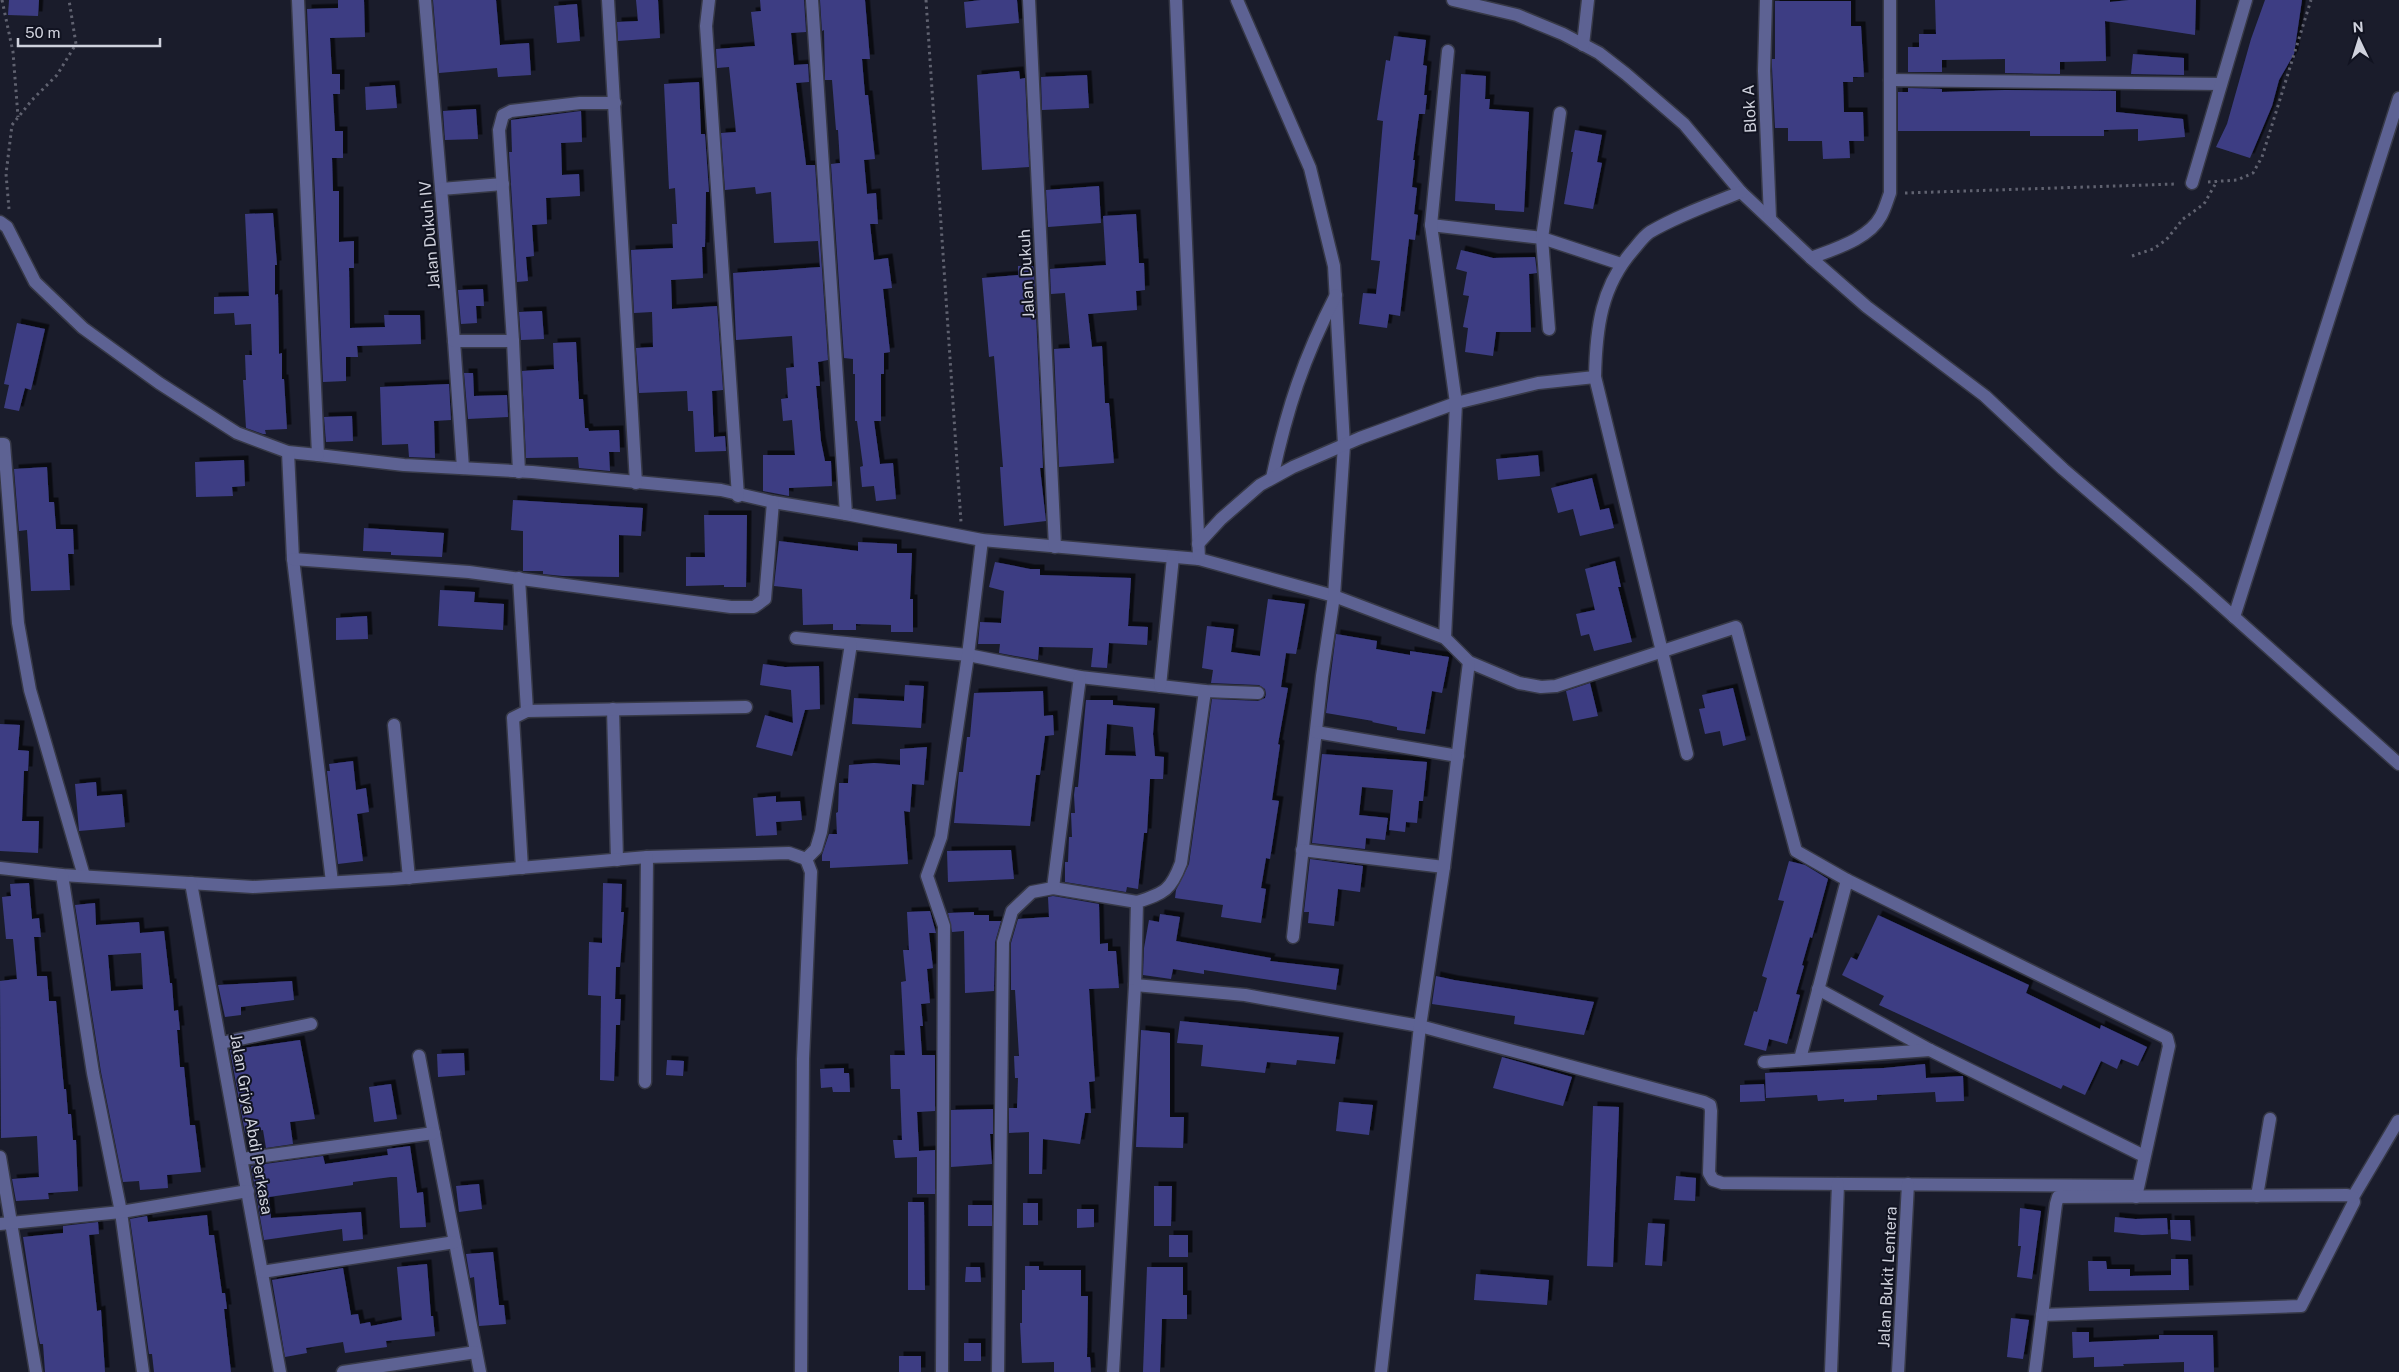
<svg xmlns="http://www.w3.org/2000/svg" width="2399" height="1372" font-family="'Public Sans',sans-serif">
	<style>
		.building { fill: #3c3e83; fill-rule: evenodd; filter: url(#shadow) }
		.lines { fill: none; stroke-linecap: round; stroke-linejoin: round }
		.minor-casing { stroke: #373947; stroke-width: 15 }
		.path { stroke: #606270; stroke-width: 3; stroke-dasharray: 2.5 4; stroke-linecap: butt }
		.minor { stroke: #5d6293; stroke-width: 12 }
		.labels { text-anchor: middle; stroke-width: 4; stroke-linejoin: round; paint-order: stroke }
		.street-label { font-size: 16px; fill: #d0d2dd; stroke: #111321 }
	</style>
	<defs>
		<filter id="shadow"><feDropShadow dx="4.5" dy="-4.5" stdDeviation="0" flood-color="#0009"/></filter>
	</defs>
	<rect width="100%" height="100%" fill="#1a1c2b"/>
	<g class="building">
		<polygon points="9,0 39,0 38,16 8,15"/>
		<polygon points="338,0 364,0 365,37 330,38 332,74 340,74 340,94 333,94 335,131 343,131 343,158 332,158 333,191 339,191 339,242 354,241 354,268 349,268 350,328 385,327 384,315 420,315 421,344 357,346 358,357 346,357 346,381 323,382 307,9 338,8"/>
		<polygon points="433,0 496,0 500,45 529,43 531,75 498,77 497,68 439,73"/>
		<polygon points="636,0 658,0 660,38 618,41 617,22 638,21"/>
		<polygon points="760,0 804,0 806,32 791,33 794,65 808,64 809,82 796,83 806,165 815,165 828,360 818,362 820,386 816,386 821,441 825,461 831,461 832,486 789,488 789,496 763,491 763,455 795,455 792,420 783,421 781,399 788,398 786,368 794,367 792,336 736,340 733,273 820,267 818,241 774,243 771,192 756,194 755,187 725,190 721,133 736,132 729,67 717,68 716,49 755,46 751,12 761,11"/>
		<polygon points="820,0 865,0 870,59 862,59 865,95 868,95 875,159 864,160 867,194 876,193 878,224 870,224 874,260 888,258 892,288 883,289 890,352 884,353 884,374 881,374 881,421 874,421 880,464 893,463 896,499 876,501 874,486 862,487 860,467 863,466 857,421 855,421 855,374 853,374 853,359 844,358 831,164 840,163 838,130 836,130 832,80 825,80 824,30 822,31"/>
		<polygon points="981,0 1017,0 1019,23 966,28 964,2"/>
		<polygon points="1935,0 2110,0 2110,2 2129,0 2196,0 2195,35 2105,21 2106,61 2060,62 2060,74 2005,73 2005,59 1942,60 1942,72 1908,72 1908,47 1919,47 1919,34 1936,34"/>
		<polygon points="2265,0 2302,0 2294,54 2279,80 2272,106 2250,158 2216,147 2227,124 2251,39"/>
		<polygon points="1775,1 1851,1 1851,26 1861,26 1864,77 1853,77 1853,82 1843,82 1844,112 1863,112 1864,141 1849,141 1850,158 1823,159 1822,141 1788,141 1788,128 1775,128 1772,67 1772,59 1775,59"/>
		<polygon points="577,4 580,41 557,43 554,6"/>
		<polygon points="1394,36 1426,40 1423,65 1427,66 1424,95 1427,95 1425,114 1419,114 1413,160 1415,160 1412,187 1417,188 1414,214 1418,215 1415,240 1409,239 1400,316 1389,314 1387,328 1359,324 1363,293 1376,294 1380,261 1371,260 1383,121 1377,120 1386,60 1390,61"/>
		<polygon points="2133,54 2184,58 2184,75 2131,74"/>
		<polygon points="1019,71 1020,79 1025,78 1029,167 982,170 977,75"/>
		<polygon points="1461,74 1486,76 1485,99 1490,99 1489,109 1529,112 1524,212 1495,210 1495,204 1455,201"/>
		<polygon points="1087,75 1089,108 1042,110 1041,77"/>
		<polygon points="699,82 701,134 705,134 709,192 706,192 705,247 702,247 703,278 671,280 672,309 717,306 723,390 712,391 714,437 725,436 726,451 695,452 693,411 688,411 687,391 639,393 636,348 653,347 652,312 634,313 631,250 673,248 672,224 677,224 675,188 669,189 664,84"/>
		<polygon points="395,85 397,108 366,110 365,87"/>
		<polygon points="1908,88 1942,89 1942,92 2005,90 2116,91 2116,112 2183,119 2185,137 2138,141 2138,129 2104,130 2104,136 2030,136 2030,131 1898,131 1898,92 1908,92"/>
		<polygon points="476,109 478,139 445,140 443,111"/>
		<polygon points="581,111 582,142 561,143 562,175 579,174 580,196 546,198 547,224 532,225 534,256 526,257 528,281 517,282 509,152 512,152 511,120"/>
		<polygon points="1575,130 1602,135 1597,162 1602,163 1593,209 1564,204 1573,152 1571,152"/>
		<polygon points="1099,186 1101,223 1048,227 1046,190"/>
		<polygon points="273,213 277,265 275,265 275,295 278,294 279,354 282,353 282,379 284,379 287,429 265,430 266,434 263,434 246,428 243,380 246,380 245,355 252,355 251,324 235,325 234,313 214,314 214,297 249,296 245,214"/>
		<polygon points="1136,214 1139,263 1144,263 1145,290 1136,291 1137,310 1088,314 1092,347 1102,346 1105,403 1109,403 1114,463 1059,467 1054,349 1070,348 1065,293 1051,294 1050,269 1106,265 1103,216"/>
		<polygon points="1461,250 1493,258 1535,257 1537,273 1529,274 1531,332 1496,332 1493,356 1465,352 1468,328 1463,327 1469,296 1463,295 1467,272 1456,269"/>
		<polygon points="1018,266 1033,266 1034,271 1043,468 1040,468 1046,521 1004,526 1000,467 1003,467 994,356 989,357 982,278 1018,275"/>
		<polygon points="483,289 484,306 476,306 477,323 461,324 458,290"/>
		<polygon points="542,311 544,339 521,340 519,312"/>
		<polygon points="17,323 45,329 31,390 25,388 19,411 4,408 9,385 4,384"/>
		<polygon points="576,342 579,399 583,399 585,428 588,428 589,431 619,430 620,452 609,452 610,471 579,468 578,457 526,458 522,371 554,369 553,343"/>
		<polygon points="464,373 473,373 474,396 507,395 508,417 468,419"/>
		<polygon points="449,384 451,420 434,421 435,458 409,457 408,444 382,445 380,387"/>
		<polygon points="352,416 353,441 326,442 324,417"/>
		<polygon points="1538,455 1540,476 1498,480 1496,459"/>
		<polygon points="244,460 245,486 232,487 233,496 196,497 195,462"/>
		<polygon points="47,467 49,502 54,502 56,529 73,529 74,554 68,554 70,590 31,591 27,530 19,531 14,469"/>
		<polygon points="1592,478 1600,510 1609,508 1614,528 1580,536 1573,509 1558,513 1551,488"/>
		<polygon points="513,500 643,508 641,536 619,535 619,577 563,576 543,574 543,571 523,571 523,531 511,530"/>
		<polygon points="704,515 747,515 746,587 724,587 724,585 686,586 686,557 705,557"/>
		<polygon points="364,528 444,533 442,557 391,555 391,552 363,551"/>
		<polygon points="779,541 858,551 858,542 897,544 897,553 912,553 910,599 913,599 913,632 891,632 891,625 856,624 856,630 833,630 833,624 803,625 802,589 774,586"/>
		<polygon points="1615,561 1621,587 1618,587 1632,642 1594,651 1589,634 1581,636 1576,614 1595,610 1585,569"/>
		<polygon points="995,562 1030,569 1040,569 1040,575 1131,578 1128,626 1148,627 1147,645 1109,643 1107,668 1091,667 1093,648 1039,647 1038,660 999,653 1000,644 978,644 980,622 1001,623 1004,591 989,587"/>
		<polygon points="440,590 475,592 474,602 504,604 503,630 438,626"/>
		<polygon points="1268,599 1305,604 1296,654 1286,653 1281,687 1288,688 1278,744 1280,745 1272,800 1279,801 1270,859 1266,858 1261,888 1266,889 1261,923 1221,917 1223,905 1175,898 1176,890 1189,864 1212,699 1258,701 1265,698 1266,694 1265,689 1259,685 1211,683 1213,670 1202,668 1207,626 1234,629 1231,652 1260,656"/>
		<polygon points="367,616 368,639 336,640 336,618"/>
		<polygon points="1336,634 1377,641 1376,649 1410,655 1410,651 1449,657 1442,693 1432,691 1425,734 1397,730 1397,727 1372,722 1373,721 1326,713"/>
		<polygon points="763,664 785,667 819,666 820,709 805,710 792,756 756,747 765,715 793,723 791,690 760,685"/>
		<polygon points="1590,683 1598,716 1573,721 1566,691"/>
		<polygon points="905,685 924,686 921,728 852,724 854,698 904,701"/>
		<polygon points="1733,688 1746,740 1723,746 1720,731 1705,734 1699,709 1705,708 1702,695"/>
		<polygon points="1043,691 1044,716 1053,715 1054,735 1045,736 1040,775 1036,775 1030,826 954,823 959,772 963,772 967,737 970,737 974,693"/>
		<path d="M 1086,700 L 1113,700 L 1113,705 L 1155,708 L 1153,734 L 1155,756 L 1164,757 L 1163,779 L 1150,779 L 1147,833 L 1144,833 L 1138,889 L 1127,887 L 1126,892 L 1065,882 L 1065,862 L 1068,862 L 1069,837 L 1072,837 L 1071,813 L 1075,813 L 1074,795 L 1075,787 L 1078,787 ZM 1107,724 L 1133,727 L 1136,756 L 1105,755 Z"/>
		<polygon points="0,724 20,725 18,750 29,751 28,771 24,771 22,821 39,821 38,853 0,851"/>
		<polygon points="927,747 924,785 912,784 910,812 904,811 908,864 830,868 830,861 822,861 822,855 829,834 837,834 836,813 838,812 839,783 848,783 849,765 874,763 900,765 900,749"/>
		<polygon points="1322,754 1427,762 1423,801 1419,801 1417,823 1406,822 1405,832 1389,830 1393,790 1362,787 1359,815 1388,818 1385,840 1366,838 1365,849 1312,843"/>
		<polygon points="353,761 356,790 366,788 369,812 357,814 363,861 338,864 327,771 330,771 329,764"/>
		<polygon points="96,782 97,796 122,794 125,827 79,831 75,784"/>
		<polygon points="776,796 776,802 800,801 802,820 776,822 777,835 756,836 753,798"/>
		<polygon points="1011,850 1014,879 948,882 947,851"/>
		<polygon points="1310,859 1363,866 1360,892 1338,889 1334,926 1308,923 1309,912 1304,912"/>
		<polygon points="1789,861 1805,865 1828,879 1812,938 1810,937 1802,965 1804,966 1796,994 1800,995 1787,1044 1769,1039 1766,1051 1744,1045 1754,1011 1757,1012 1767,978 1762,976 1784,901 1778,900"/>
		<polygon points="29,883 32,919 39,918 41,937 34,937 37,976 47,976 49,1001 56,1001 64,1089 66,1089 68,1114 71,1114 73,1140 76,1140 78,1191 48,1193 49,1199 16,1201 12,1179 39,1177 37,1136 1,1138 0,981 17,979 13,939 6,939 2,897 11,896 10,884"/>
		<polygon points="603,883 622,884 621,912 624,912 620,967 616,967 615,999 621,999 620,1025 616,1025 614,1081 600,1080 601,996 588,995 589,942 602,943"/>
		<polygon points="1053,896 1099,904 1100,944 1108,943 1108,951 1116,951 1119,988 1089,989 1095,1081 1089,1082 1091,1113 1085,1113 1080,1144 1043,1139 1042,1174 1029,1174 1029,1132 1009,1133 1009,1108 1017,1108 1018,1078 1015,1078 1014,1056 1019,1056 1015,990 1011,990 1011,943 1018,919 1049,917 1048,897"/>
		<path d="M 95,903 L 96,925 L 139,922 L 140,933 L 164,931 L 170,983 L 172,983 L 174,1011 L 178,1010 L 180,1030 L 177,1030 L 180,1067 L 184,1067 L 190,1125 L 195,1125 L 201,1172 L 167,1175 L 168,1188 L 140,1190 L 139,1181 L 123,1182 L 101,1072 L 75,905 ZM 141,953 L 143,989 L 111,991 L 108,955 Z"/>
		<polygon points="930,911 936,933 929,933 933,968 927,969 930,1003 921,1004 923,1026 920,1026 922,1055 935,1055 935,1111 917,1112 919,1151 935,1150 935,1194 917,1194 917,1157 895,1158 893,1140 902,1140 900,1089 891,1089 890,1055 905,1055 901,982 906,981 903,950 909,950 907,912"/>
		<polygon points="974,912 974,915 989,915 989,921 1001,921 995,942 994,991 965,993 964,931 952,932 948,913"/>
		<polygon points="1160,914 1180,917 1176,941 1271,958 1270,961 1339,969 1336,990 1204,970 1204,974 1173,969 1171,979 1143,975 1144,948 1149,920 1159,922"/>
		<polygon points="1878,915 2029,985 2026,993 2100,1029 2101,1025 2147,1047 2138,1066 2121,1059 2117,1069 2101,1061 2085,1095 2063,1085 2061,1089 1879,1005 1884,996 1842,975 1851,957 1857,960"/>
		<polygon points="1436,976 1454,980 1594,1002 1584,1035 1514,1024 1515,1016 1432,1004"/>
		<polygon points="292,981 294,1000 241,1007 241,1015 225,1017 218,985"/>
		<polygon points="1180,1021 1339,1037 1335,1064 1297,1060 1296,1065 1267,1062 1265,1073 1201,1066 1203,1045 1177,1043"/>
		<polygon points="1141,1030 1170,1033 1170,1117 1184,1117 1183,1148 1136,1147"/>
		<polygon points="300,1040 315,1119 290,1122 293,1144 266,1148 263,1130 245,1133 230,1050"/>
		<polygon points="464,1053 465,1075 438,1077 437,1054"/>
		<polygon points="1502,1057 1572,1077 1563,1106 1493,1088"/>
		<polygon points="667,1060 684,1061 683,1076 666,1075"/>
		<polygon points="1925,1064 1926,1078 1963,1076 1964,1101 1936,1102 1935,1092 1877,1095 1877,1100 1844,1102 1844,1099 1818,1101 1817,1095 1766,1098 1765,1073 1884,1068"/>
		<polygon points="844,1068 844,1073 849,1073 850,1092 833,1092 832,1087 821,1088 820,1069"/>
		<polygon points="391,1084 397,1119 374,1122 369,1087"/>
		<polygon points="1764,1084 1765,1101 1740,1102 1740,1085"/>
		<polygon points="1339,1102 1373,1105 1369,1135 1336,1131"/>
		<polygon points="1593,1106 1619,1107 1613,1267 1587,1266"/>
		<polygon points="993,1109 993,1134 990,1134 992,1164 951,1167 951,1110"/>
		<polygon points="410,1146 417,1193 423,1192 426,1227 400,1228 397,1177 391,1177 353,1182 353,1185 269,1197 271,1218 361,1212 363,1239 343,1241 342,1229 264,1240 251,1166 323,1156 325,1164 388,1155 387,1149"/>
		<polygon points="1676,1176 1696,1178 1695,1201 1674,1200"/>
		<polygon points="479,1184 482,1209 459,1212 456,1186"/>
		<polygon points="1154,1186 1172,1186 1171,1226 1154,1226"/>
		<polygon points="908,1202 924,1202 925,1290 908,1290"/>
		<rect x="1023" y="1203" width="15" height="22"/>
		<rect x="968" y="1205" width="24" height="21"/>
		<polygon points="2020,1208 2041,1211 2032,1279 2017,1277 2021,1246 2018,1246"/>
		<polygon points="1077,1209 1094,1209 1094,1227 1077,1228"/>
		<polygon points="207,1215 209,1235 214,1235 222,1293 225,1293 227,1309 224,1309 231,1372 154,1372 152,1354 149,1354 130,1219 147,1216 148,1222"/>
		<polygon points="2115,1217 2135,1219 2167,1218 2168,1234 2142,1235 2114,1232"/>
		<polygon points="2170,1220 2190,1220 2191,1241 2171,1239"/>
		<polygon points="98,1222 99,1234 89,1235 97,1311 101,1310 105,1372 45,1372 43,1344 40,1344 38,1335 23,1237 63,1233 63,1226"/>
		<polygon points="1648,1223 1665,1224 1662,1266 1645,1265"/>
		<rect x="1169" y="1235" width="19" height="22"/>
		<polygon points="493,1252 499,1305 504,1305 506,1324 479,1326 474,1277 470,1278 466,1254"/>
		<polygon points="2171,1259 2188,1259 2189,1290 2089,1291 2088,1261 2106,1261 2107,1269 2130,1269 2130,1276 2171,1275"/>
		<polygon points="427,1264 431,1316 433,1316 435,1336 386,1341 387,1347 345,1353 343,1342 306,1348 307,1353 285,1357 272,1280 343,1268 351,1315 358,1314 360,1324 370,1322 371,1326 402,1320 397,1267"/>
		<polygon points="1025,1266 1039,1266 1039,1270 1081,1270 1081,1296 1088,1296 1087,1357 1090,1357 1091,1372 1054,1372 1054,1362 1022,1363 1020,1323 1022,1323 1022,1290 1025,1290"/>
		<polygon points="966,1267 980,1267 981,1282 965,1282"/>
		<polygon points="1147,1267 1183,1267 1183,1295 1187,1295 1187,1319 1162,1319 1160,1372 1143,1372"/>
		<polygon points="1476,1274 1549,1280 1547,1305 1474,1300"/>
		<polygon points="2011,1318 2029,1320 2023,1359 2007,1357"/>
		<polygon points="2072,1332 2089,1332 2089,1342 2159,1339 2159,1335 2213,1335 2214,1372 2184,1372 2184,1362 2123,1364 2124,1366 2094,1367 2094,1357 2073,1358"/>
		<rect x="964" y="1343" width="17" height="18"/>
		<rect x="899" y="1356" width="22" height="16"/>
	</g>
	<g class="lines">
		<defs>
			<g id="minor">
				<polyline points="298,0 318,455 404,465 532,472 721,490 773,502 846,514 982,540 1199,559 1334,596 1445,638 1469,662 1519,683 1541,687 1556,686 1736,627 1796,851 1847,880 2167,1038 2169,1046 2136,1197"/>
				<polyline points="425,0 454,341 463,468"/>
				<polyline points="608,0 636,483"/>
				<polyline points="709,0 706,26 738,496"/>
				<polyline points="812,0 846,514"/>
				<polyline points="1029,0 1055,547"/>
				<polyline points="1176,0 1199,559"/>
				<polyline points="1237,0 1310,168 1334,266 1344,445 1334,596 1322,676 1293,937"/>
				<polyline points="1453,0 1517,15 1563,34 1599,53 1626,74 1684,124 1741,192 1811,258 1867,307 1985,396 2063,469 2196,583 2399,764"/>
				<polyline points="1766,0 1764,71 1770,218"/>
				<polyline points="1583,45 1588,0"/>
				<polyline points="1890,80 2221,84"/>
				<polyline points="2192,183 2246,0"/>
				<polyline points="441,189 503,184"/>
				<polyline points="0,222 7,227 35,282 83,328 159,383 237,433 288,452 318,455"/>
				<polyline points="1431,225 1542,238 1621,264"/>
				<path d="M 1811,258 C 1834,249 1869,239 1881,216 C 1885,209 1887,201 1890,193 L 1890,0"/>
				<polyline points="1549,329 1542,238 1560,113"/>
				<polyline points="454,341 513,341"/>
				<polyline points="0,444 4,444 18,623 30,690 84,876"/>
				<polyline points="288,452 293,559 332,882"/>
				<polyline points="519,472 513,341 499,130 503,115 511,111 580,103 615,103"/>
				<path d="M 1272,478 C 1287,409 1303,359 1336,295"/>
				<polyline points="1198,544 1221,519 1260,485 1293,467 1360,438 1456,403 1538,383 1595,377"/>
				<polyline points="293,559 469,572 731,607 754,607 765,599 773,502"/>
				<polyline points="519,578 527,711 513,718 522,868"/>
				<polyline points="2234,617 2399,98"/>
				<polyline points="796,638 968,655 1080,677 1205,691 1258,693"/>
				<polyline points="1445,638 1456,403 1431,225 1448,51"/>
				<polyline points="1160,686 1173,557"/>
				<polyline points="613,709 617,860"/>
				<polyline points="527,711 746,707"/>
				<polyline points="394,725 409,878"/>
				<polyline points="1316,732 1458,756"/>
				<path d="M 1687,754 L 1595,377 C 1596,328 1601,286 1634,249 C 1639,243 1644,236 1650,232 C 1679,215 1711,204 1741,192"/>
				<polyline points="1302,850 1444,867"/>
				<polyline points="0,868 62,875 253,887 393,879 647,857 789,853 806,859 816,849 821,832 851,644"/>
				<polyline points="62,875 93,1073 121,1212 143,1372"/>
				<polyline points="191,883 280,1372"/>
				<polyline points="1053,888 1137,902"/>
				<polyline points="1135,985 1245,995 1420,1026 1704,1102 1710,1105 1711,1111 1709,1173 1713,1180 1722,1183 2138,1186"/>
				<polyline points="1818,989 1930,1050 2144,1156"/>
				<polyline points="221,1043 311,1024"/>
				<polyline points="419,1056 480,1372"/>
				<polyline points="1800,1059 1847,880"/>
				<polyline points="1764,1062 1930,1050"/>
				<polyline points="645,1082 647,857"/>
				<polyline points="0,1157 36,1372"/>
				<polyline points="242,1159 434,1133"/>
				<polyline points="2257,1196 2270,1119"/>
				<polyline points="0,1224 121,1212 248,1191"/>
				<polyline points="262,1272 455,1242"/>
				<polyline points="2042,1315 2301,1306 2354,1202 2353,1197 2398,1121"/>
				<polyline points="343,1372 476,1352"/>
				<polyline points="801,1372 803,1059 811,872 806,859"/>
				<polyline points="942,1372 944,926 927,876 941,837 968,655 982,540"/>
				<polyline points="998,1372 1003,942 1012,911 1032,892 1053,888 1080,677"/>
				<path d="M 1113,1372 L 1135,985 L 1137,902 C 1165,893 1171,890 1181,863 L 1205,691"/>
				<polyline points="1381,1372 1420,1026 1444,867 1469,662"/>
				<polyline points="1831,1372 1838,1184"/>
				<polyline points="1898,1372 1908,1184"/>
				<polyline points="2035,1372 2056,1204 2058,1197 2347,1195 2353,1197"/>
			</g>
		</defs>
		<use href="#minor" class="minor-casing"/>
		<g class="path">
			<polyline points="2,0 13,52 18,117"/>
			<polyline points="926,0 961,522"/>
			<polyline points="2208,182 2237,180 2253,173 2262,157 2311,0"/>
			<polyline points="1905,193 2176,184"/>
			<polyline points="9,209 6,174 12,125 32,100 57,75 76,44 69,0"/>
			<polyline points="2132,256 2153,249 2166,240 2183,219 2204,204 2217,181"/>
		</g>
		<use href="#minor" class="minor"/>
	</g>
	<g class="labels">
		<g class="street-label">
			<text transform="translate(1749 109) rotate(-93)" y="6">Blok A</text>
			<text transform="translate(429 235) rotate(-95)" y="6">Jalan Dukuh IV</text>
			<text transform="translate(1026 274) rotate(-93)" y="6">Jalan Dukuh</text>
			<text transform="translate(252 1124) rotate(80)" y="6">Jalan Griya Abdi Perkasa</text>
			<text transform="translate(1887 1277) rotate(-87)" y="6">Jalan Bukit Lentera</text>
		</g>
	</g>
	<g transform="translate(2359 40) rotate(356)" stroke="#111321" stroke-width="4" paint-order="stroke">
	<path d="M0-4L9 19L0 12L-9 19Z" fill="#d0d2dd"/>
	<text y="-8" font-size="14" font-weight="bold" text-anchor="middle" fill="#d0d2dd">N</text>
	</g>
	<path d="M18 38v8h142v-8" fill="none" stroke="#d0d2dd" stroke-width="2.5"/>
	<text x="25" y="38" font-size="15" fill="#d0d2dd" stroke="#111321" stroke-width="4" paint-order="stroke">50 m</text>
</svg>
